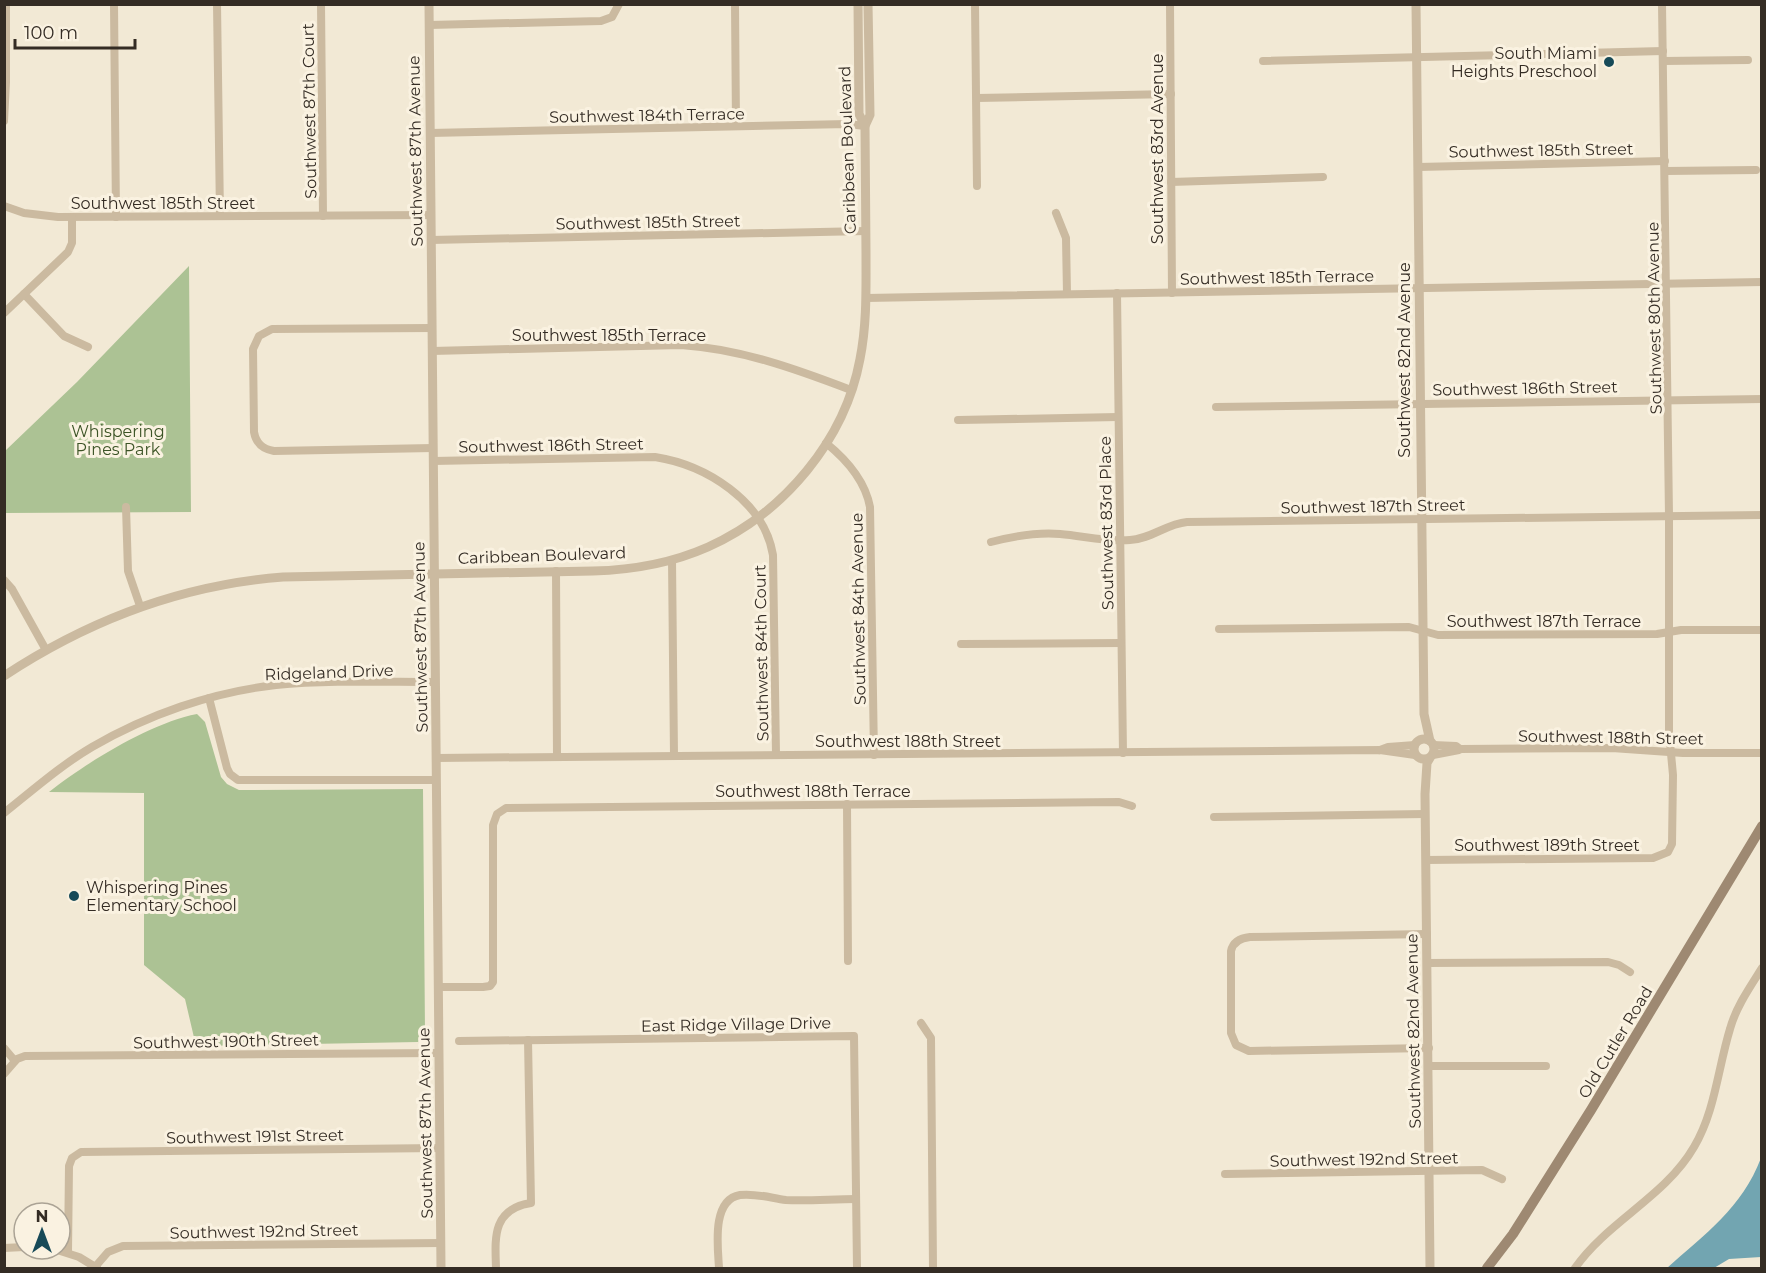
<svg xmlns="http://www.w3.org/2000/svg" width="1766" height="1273" font-family="Montserrat,sans-serif">
	<style>
		.green { fill: #acc294 }
		.water { fill: #72a5b1 }
		.lines { fill: none; stroke-linecap: round; stroke-linejoin: round }
		.minor { stroke: #cbbaa0; stroke-width: 8 }
		.tertiary { stroke: #cbbaa0; stroke-width: 9 }
		.secondary { stroke: #9e8972; stroke-width: 10 }
		.poi-dot { fill: #174a58; stroke: #faf2e1; stroke-width: 2 }
		.labels { text-anchor: middle; stroke-width: 6; stroke-linejoin: round; paint-order: stroke }
		.poi-label { font-size: 16px; fill: #342c24; stroke: #faf2e1; text-anchor: end }
		.street-label { font-size: 16px; fill: #342c24; stroke: #faf2e1 }
		.park-label { font-size: 16px; fill: #3c5426; stroke: #faf2e1 }
	</style>
	<rect width="100%" height="100%" fill="#f2e9d5"/>
	<g class="green">
		<polygon points="189,266 191,512 5,513 5,451 77,382"/>
		<path d="M 197,714 L 205,722 L 221,777 L 227,784 L 239,790 L 423,789 L 425,1033 L 418,1042 L 196,1046 L 185,999 L 144,965 L 144,793 L 49,792 C 86,763 150,723 197,714 Z"/>
	</g>
	<path class="water" d="M 1761,1158 L 1761,1257 L 1729,1259 L 1714,1268 L 1667,1268 C 1705,1234 1742,1208 1761,1158 Z"/>
	<g class="lines">
		<g class="minor">
			<polyline points="114,4 116,217"/>
			<polyline points="217,4 220,216"/>
			<polyline points="321,4 323,216"/>
			<polyline points="735,4 736,126"/>
			<polyline points="975,4 977,186"/>
			<polyline points="1170,4 1172,293"/>
			<polyline points="429,25 601,21 612,17 619,4"/>
			<polyline points="1263,61 1663,51"/>
			<polyline points="1664,61 1748,60"/>
			<polyline points="977,98 1171,94"/>
			<polyline points="4,121 6,82 6,4"/>
			<polyline points="430,133 848,124 865,126"/>
			<polyline points="1418,167 1665,161"/>
			<polyline points="1666,171 1756,170"/>
			<polyline points="1171,182 1323,177"/>
			<polyline points="4,206 24,213 58,217 431,215"/>
			<polyline points="1056,213 1066,238 1067,294"/>
			<polyline points="431,240 866,231"/>
			<polyline points="1117,293 1123,753"/>
			<polyline points="24,294 64,336 88,347"/>
			<polyline points="866,298 1762,282"/>
			<polyline points="4,313 68,252 72,243 72,217"/>
			<path d="M 432,328 L 272,329 L 259,336 L 253,349 L 254,432 C 256,443 262,449 274,451 L 433,448"/>
			<path d="M 432,351 L 681,345 C 741,349 796,369 851,390"/>
			<polyline points="1216,407 1762,399"/>
			<polyline points="958,420 1118,417"/>
			<path d="M 826,443 C 847,460 865,480 870,507 L 874,755"/>
			<path d="M 433,461 L 655,457 C 706,465 764,501 773,555 L 776,755"/>
			<polyline points="126,507 128,571 140,606"/>
			<path d="M 991,542 C 1014,536 1036,532 1060,534 C 1084,536 1106,542 1130,540 C 1151,539 1166,524 1187,522 L 1762,515"/>
			<polyline points="672,560 674,756"/>
			<polyline points="556,571 557,757"/>
			<polyline points="4,580 12,589 46,650"/>
			<polyline points="1219,629 1409,627 1438,635 1657,634 1681,630 1762,630"/>
			<polyline points="961,644 1121,643"/>
			<polyline points="209,698 227,768 230,774 238,780 436,780"/>
			<polyline points="1433,745 1456,746 1460,749 1612,748 1683,753 1762,753"/>
			<polyline points="1380,750 1388,747 1415,745"/>
			<polyline points="1433,755 1459,750"/>
			<polyline points="436,758 1380,750 1415,755"/>
			<polyline points="847,804 848,961"/>
			<path d="M 4,813 C 33,790 60,766 92,747 C 147,715 212,692 276,685 C 328,680 382,682 435,682"/>
			<polyline points="1214,817 1425,814"/>
			<polyline points="1426,860 1653,858 1668,852 1672,844 1673,775 1669,732 1669,516 1662,4"/>
			<path d="M 1427,934 L 1250,937 C 1240,938 1233,942 1231,951 L 1231,1033 L 1236,1045 L 1249,1051 L 1429,1048"/>
			<polyline points="1427,963 1608,962 1619,965 1630,972"/>
			<polyline points="438,987 483,987 490,986 493,982 493,825 497,814 506,808 1119,802 1132,806"/>
			<polyline points="921,1023 931,1038 933,1268"/>
			<polyline points="459,1041 854,1036 857,1268"/>
			<polyline points="4,1048 15,1061"/>
			<polyline points="1429,1066 1546,1066"/>
			<polyline points="4,1074 17,1059 25,1056 439,1053"/>
			<polyline points="1225,1174 1482,1170 1502,1179"/>
			<polyline points="4,1248 24,1247"/>
			<polyline points="54,1249 79,1257 97,1268"/>
			<polyline points="68,1252 69,1166 72,1158 81,1152 440,1148"/>
			<polyline points="95,1267 108,1252 123,1246 441,1243"/>
			<path d="M 496,1268 C 495,1238 492,1209 531,1203 L 528,1040"/>
			<path d="M 719,1268 C 718,1248 711,1200 740,1195 C 756,1193 771,1198 786,1200 C 809,1201 833,1199 856,1199"/>
			<path d="M 1575,1268 C 1608,1221 1665,1197 1694,1147 C 1715,1112 1718,1068 1730,1029 C 1736,1007 1750,987 1762,968"/>
		</g>
		<g class="tertiary">
			<polyline points="429,4 441,1268"/>
			<polyline points="1416,4 1424,714 1430,741"/>
			<polyline points="865,126 870,115 868,4"/>
			<path d="M 4,676 C 89,620 181,585 283,577 L 593,571 C 633,570 672,563 708,547 C 784,513 845,440 860,359 C 867,324 866,289 866,254 C 866,211 865,169 865,126 L 859,114 L 858,4"/>
			<circle cx="1424" cy="749" r="10"/>
			<polyline points="1430,758 1427,763 1425,794 1430,1268"/>
		</g>
		<polyline class="secondary" points="1487,1268 1513,1234 1591,1110 1762,826"/>
	</g>
	<g class="poi-dot">
		<circle cx="1609" cy="62" r="6"/>
		<circle cx="74" cy="896" r="6"/>
	</g>
	<g class="labels">
		<g class="poi-label">
			<text x="1597" y="59">South Miami<tspan x="1597" dy="18">Heights Preschool</tspan></text>
			<text x="86" y="893" text-anchor="start">Whispering Pines<tspan x="86" dy="18">Elementary School</tspan></text>
		</g>
		<g class="street-label">
			<text transform="translate(309 111) rotate(-91)" y="6">Southwest 87th Court</text>
			<text transform="translate(647 115) rotate(-1)" y="6">Southwest 184th Terrace</text>
			<text transform="translate(1157 149) rotate(-90)" y="6">Southwest 83rd Avenue</text>
			<text transform="translate(847 150) rotate(-92)" y="6">Caribbean Boulevard</text>
			<text transform="translate(1541 150) rotate(-1)" y="6">Southwest 185th Street</text>
			<text transform="translate(415 151) rotate(-91)" y="6">Southwest 87th Avenue</text>
			<text x="163" y="209">Southwest 185th Street</text>
			<text transform="translate(648 222) rotate(-1)" y="6">Southwest 185th Street</text>
			<text transform="translate(1277 277) rotate(-1)" y="6">Southwest 185th Terrace</text>
			<text transform="translate(1654 318) rotate(-91)" y="6">Southwest 80th Avenue</text>
			<text x="609" y="341">Southwest 185th Terrace</text>
			<text transform="translate(1404 360) rotate(-90)" y="6">Southwest 82nd Avenue</text>
			<text transform="translate(1525 388) rotate(-1)" y="6">Southwest 186th Street</text>
			<text transform="translate(551 445) rotate(-1)" y="6">Southwest 186th Street</text>
			<text transform="translate(1373 506) rotate(-1)" y="6">Southwest 187th Street</text>
			<text transform="translate(1106 523) rotate(-91)" y="6">Southwest 83rd Place</text>
			<text transform="translate(542 555) rotate(-2)" y="6">Caribbean Boulevard</text>
			<text transform="translate(858 609) rotate(-91)" y="6">Southwest 84th Avenue</text>
			<text x="1544" y="627">Southwest 187th Terrace</text>
			<text transform="translate(420 637) rotate(-91)" y="6">Southwest 87th Avenue</text>
			<text transform="translate(761 653) rotate(-91)" y="6">Southwest 84th Court</text>
			<text transform="translate(329 672) rotate(-2)" y="6">Ridgeland Drive</text>
			<text transform="translate(1611 737) rotate(1)" y="6">Southwest 188th Street</text>
			<text x="908" y="747">Southwest 188th Street</text>
			<text x="813" y="797">Southwest 188th Terrace</text>
			<text x="1547" y="851">Southwest 189th Street</text>
			<text transform="translate(736 1024) rotate(-1)" y="6">East Ridge Village Drive</text>
			<text transform="translate(1413 1031) rotate(-91)" y="6">Southwest 82nd Avenue</text>
			<text transform="translate(226 1041) rotate(-1)" y="6">Southwest 190th Street</text>
			<text transform="translate(1615 1042) rotate(-59)" y="6">Old Cutler Road</text>
			<text transform="translate(425 1123) rotate(-91)" y="6">Southwest 87th Avenue</text>
			<text transform="translate(255 1136) rotate(-1)" y="6">Southwest 191st Street</text>
			<text transform="translate(1364 1159) rotate(-1)" y="6">Southwest 192nd Street</text>
			<text transform="translate(264 1231) rotate(-1)" y="6">Southwest 192nd Street</text>
		</g>
		<g class="park-label">
			<text x="118" y="437">Whispering<tspan x="118" dy="18">Pines Park</tspan></text>
		</g>
	</g>
	<rect width="1766" height="1273" fill="none" stroke="#342c24" stroke-width="12"/>
	<g transform="translate(42 1231)"><circle r="28" fill="#faf2e1" stroke="#aba395" stroke-width="1.5"/>
	<path d="M0-4.5L10 22L0 15L-10 22Z" fill="#174a58"/>
	<text y="-9" font-size="16" font-weight="bold" text-anchor="middle" fill="#342c24">N</text>
	</g>
	<path d="M15 39v9h120v-9" fill="none" stroke="#342c24" stroke-width="3"/>
	<text x="24" y="39" font-size="18" fill="#342c24" stroke="#faf2e1" stroke-width="4.5" paint-order="stroke">100 m</text>
</svg>
